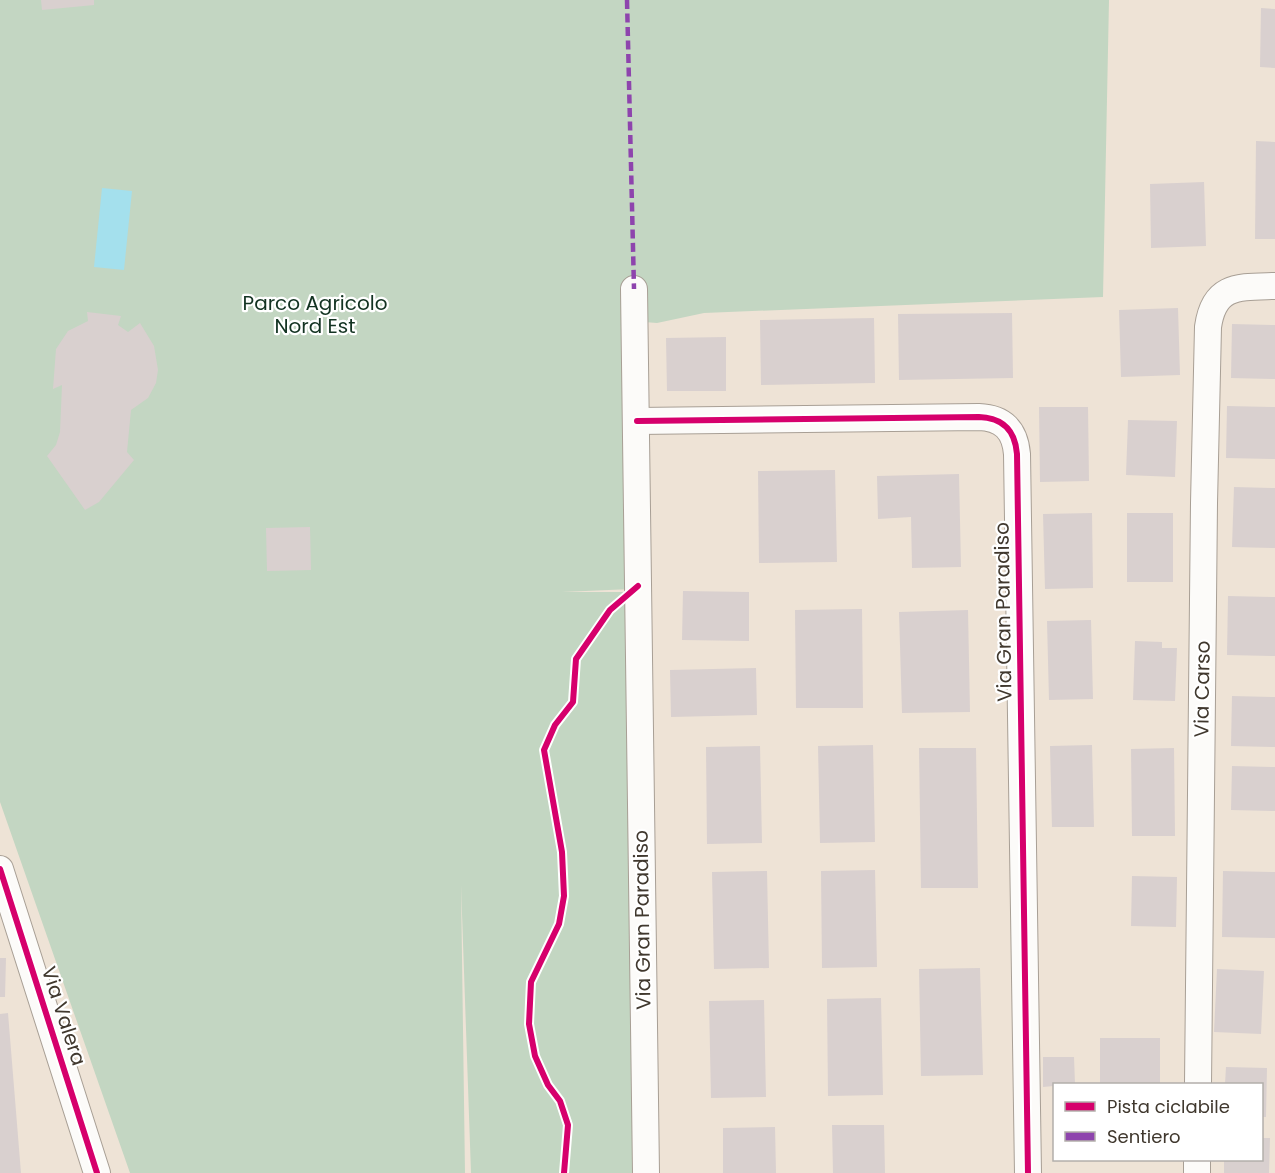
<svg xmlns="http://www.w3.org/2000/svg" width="1275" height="1173" font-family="Poppins,sans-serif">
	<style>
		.green { fill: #c3d6c2 }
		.water { fill: #a4e0ed }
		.building { fill: #d9d0cf }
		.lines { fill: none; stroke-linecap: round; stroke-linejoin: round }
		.minor-casing { stroke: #a89f95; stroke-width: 28 }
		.minor { stroke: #fcfbf9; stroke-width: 26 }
		.quiet { stroke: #8e44ad; stroke-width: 4.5; stroke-dasharray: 9 4.5; stroke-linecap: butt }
		.cycleway-casing { stroke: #fff; stroke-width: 10 }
		.cycleway { stroke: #d6006c; stroke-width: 6 }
		.labels { text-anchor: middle; stroke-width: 4.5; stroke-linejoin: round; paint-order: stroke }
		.park-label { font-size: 20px; fill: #133322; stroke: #fff }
		.street-label { font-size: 20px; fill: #40382e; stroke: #fff }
	</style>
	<rect width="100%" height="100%" fill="#eee3d6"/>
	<polygon class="green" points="0,0 1109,0 1103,297 704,313 657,323 644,322 632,589 562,592 631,592 637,1173 471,1173 461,885 465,1173 130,1173 0,802"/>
	<polygon class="water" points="102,188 132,191 124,270 94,267"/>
	<g class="building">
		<polygon points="41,0 94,0 94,5 42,10"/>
		<polygon points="1261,8 1275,9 1275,68 1260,67"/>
		<polygon points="1256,141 1275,142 1275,239 1255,239"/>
		<polygon points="1204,182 1206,246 1151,248 1150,184"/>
		<polygon points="1178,308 1180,375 1121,377 1119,310"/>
		<polygon points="87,312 121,316 118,325 128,332 140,323 154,346 158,370 156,383 148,398 131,410 127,452 134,460 99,502 85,510 47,456 56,445 60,432 62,385 53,389 56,349 68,331 88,321"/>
		<polygon points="1012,313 1013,378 899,380 898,314"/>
		<polygon points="874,318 875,383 761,385 760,320"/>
		<polygon points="1232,324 1275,325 1275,379 1231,378"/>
		<polygon points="726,337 726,391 667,391 666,338"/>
		<polygon points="1227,406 1275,407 1275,459 1226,458"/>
		<polygon points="1039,407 1088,407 1089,481 1040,482"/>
		<polygon points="1128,420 1177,421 1175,477 1126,475"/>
		<polygon points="835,470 837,562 759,563 758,471"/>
		<polygon points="959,474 961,567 912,568 911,517 878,519 877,476"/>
		<polygon points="1234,487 1275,488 1275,548 1232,547"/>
		<polygon points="1092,513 1093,588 1045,589 1043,514"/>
		<rect x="1127" y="513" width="46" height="69"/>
		<polygon points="310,527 311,570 267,571 266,528"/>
		<polygon points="683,591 749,592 749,641 682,640"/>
		<polygon points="1228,596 1275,597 1275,656 1227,655"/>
		<polygon points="862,609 863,708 796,708 795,610"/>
		<polygon points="968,610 970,712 902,713 899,612"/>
		<polygon points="1091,620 1093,699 1049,700 1047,621"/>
		<polygon points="1135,641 1162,642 1162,648 1177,648 1175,701 1133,700"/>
		<polygon points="756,668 757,715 671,717 670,670"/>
		<polygon points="1232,696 1275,697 1275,747 1231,746"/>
		<polygon points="873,745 875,842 820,843 818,746"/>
		<polygon points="1092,745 1094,827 1052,827 1050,746"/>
		<polygon points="760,746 762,843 707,844 706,747"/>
		<polygon points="919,748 976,748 978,888 921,888"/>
		<polygon points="1174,748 1175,836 1132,836 1131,749"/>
		<polygon points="1232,766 1275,767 1275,811 1231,810"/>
		<polygon points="875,870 877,967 822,968 821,871"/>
		<polygon points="767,871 769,968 714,969 712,872"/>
		<polygon points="1223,871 1275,872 1275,938 1222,937"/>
		<polygon points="1132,876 1177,877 1176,927 1131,926"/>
		<polygon points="0,958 6,958 5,997 0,997"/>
		<polygon points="980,968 983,1075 921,1076 919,969"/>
		<polygon points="1217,969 1264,971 1261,1034 1214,1032"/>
		<polygon points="881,998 883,1095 828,1096 827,999"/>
		<polygon points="764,1000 766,1097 711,1098 709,1001"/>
		<polygon points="8,1013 21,1173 0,1173 0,1014"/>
		<rect x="1100" y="1038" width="60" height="46"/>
		<polygon points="1043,1057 1074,1057 1075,1084 1043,1087"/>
		<polygon points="1226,1067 1267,1068 1266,1117 1262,1117 1262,1084 1225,1084"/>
		<polygon points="832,1125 884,1125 885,1173 833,1173"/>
		<polygon points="775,1127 776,1173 723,1173 723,1128"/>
		<polygon points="1262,1138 1270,1138 1269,1173 1224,1173 1224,1160 1262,1160"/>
	</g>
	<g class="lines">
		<defs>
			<g id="minor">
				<polyline points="634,289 646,1173"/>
				<path d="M 637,421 L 979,417 C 1003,418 1015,430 1017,454 L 1028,1173"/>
				<polyline points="0,869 97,1173"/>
				<path d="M 1198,1084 L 1204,503 L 1208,327 C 1214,284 1239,287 1275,286"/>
				<polyline points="1197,1173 1197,1160"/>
			</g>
		</defs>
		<use href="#minor" class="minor-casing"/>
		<use href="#minor" class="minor"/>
		<polyline class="quiet" points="627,0 634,289"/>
		<defs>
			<g id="cycleway">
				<path d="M 637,421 L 979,417 C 1003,418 1015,430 1017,454 L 1028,1173"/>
				<polyline points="0,869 97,1173"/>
				<polyline points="564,1173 568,1125 560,1101 548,1085 535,1056 529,1024 531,982 559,924 564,896 562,852 544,750 555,725 573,702 576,659 610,610 638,586"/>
			</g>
		</defs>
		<use href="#cycleway" class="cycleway-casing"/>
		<use href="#cycleway" class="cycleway"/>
	</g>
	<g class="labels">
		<g class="park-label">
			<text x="315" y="310">Parco Agricolo<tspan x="315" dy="23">Nord Est</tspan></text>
		</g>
		<g class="street-label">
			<text transform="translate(1003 612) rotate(-91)" y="7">Via Gran Paradiso</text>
			<text transform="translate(1202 689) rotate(-89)" y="7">Via Carso</text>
			<text transform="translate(642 920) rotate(-91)" y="7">Via Gran Paradiso</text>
			<text transform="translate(64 1016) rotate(72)" y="7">Via Valera</text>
		</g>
	</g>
	<rect x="1053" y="1083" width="210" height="78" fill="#ffffff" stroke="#b3afab" stroke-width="1.5"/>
	<rect x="1065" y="1102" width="30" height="9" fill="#d6006c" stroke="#b3afab" stroke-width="1.5"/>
	<text x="1107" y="1113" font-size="18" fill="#40382e">Pista ciclabile</text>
	<rect x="1065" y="1132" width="30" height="9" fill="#8e44ad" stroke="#b3afab" stroke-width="1.5"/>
	<text x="1107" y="1143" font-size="18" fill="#40382e">Sentiero</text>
</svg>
